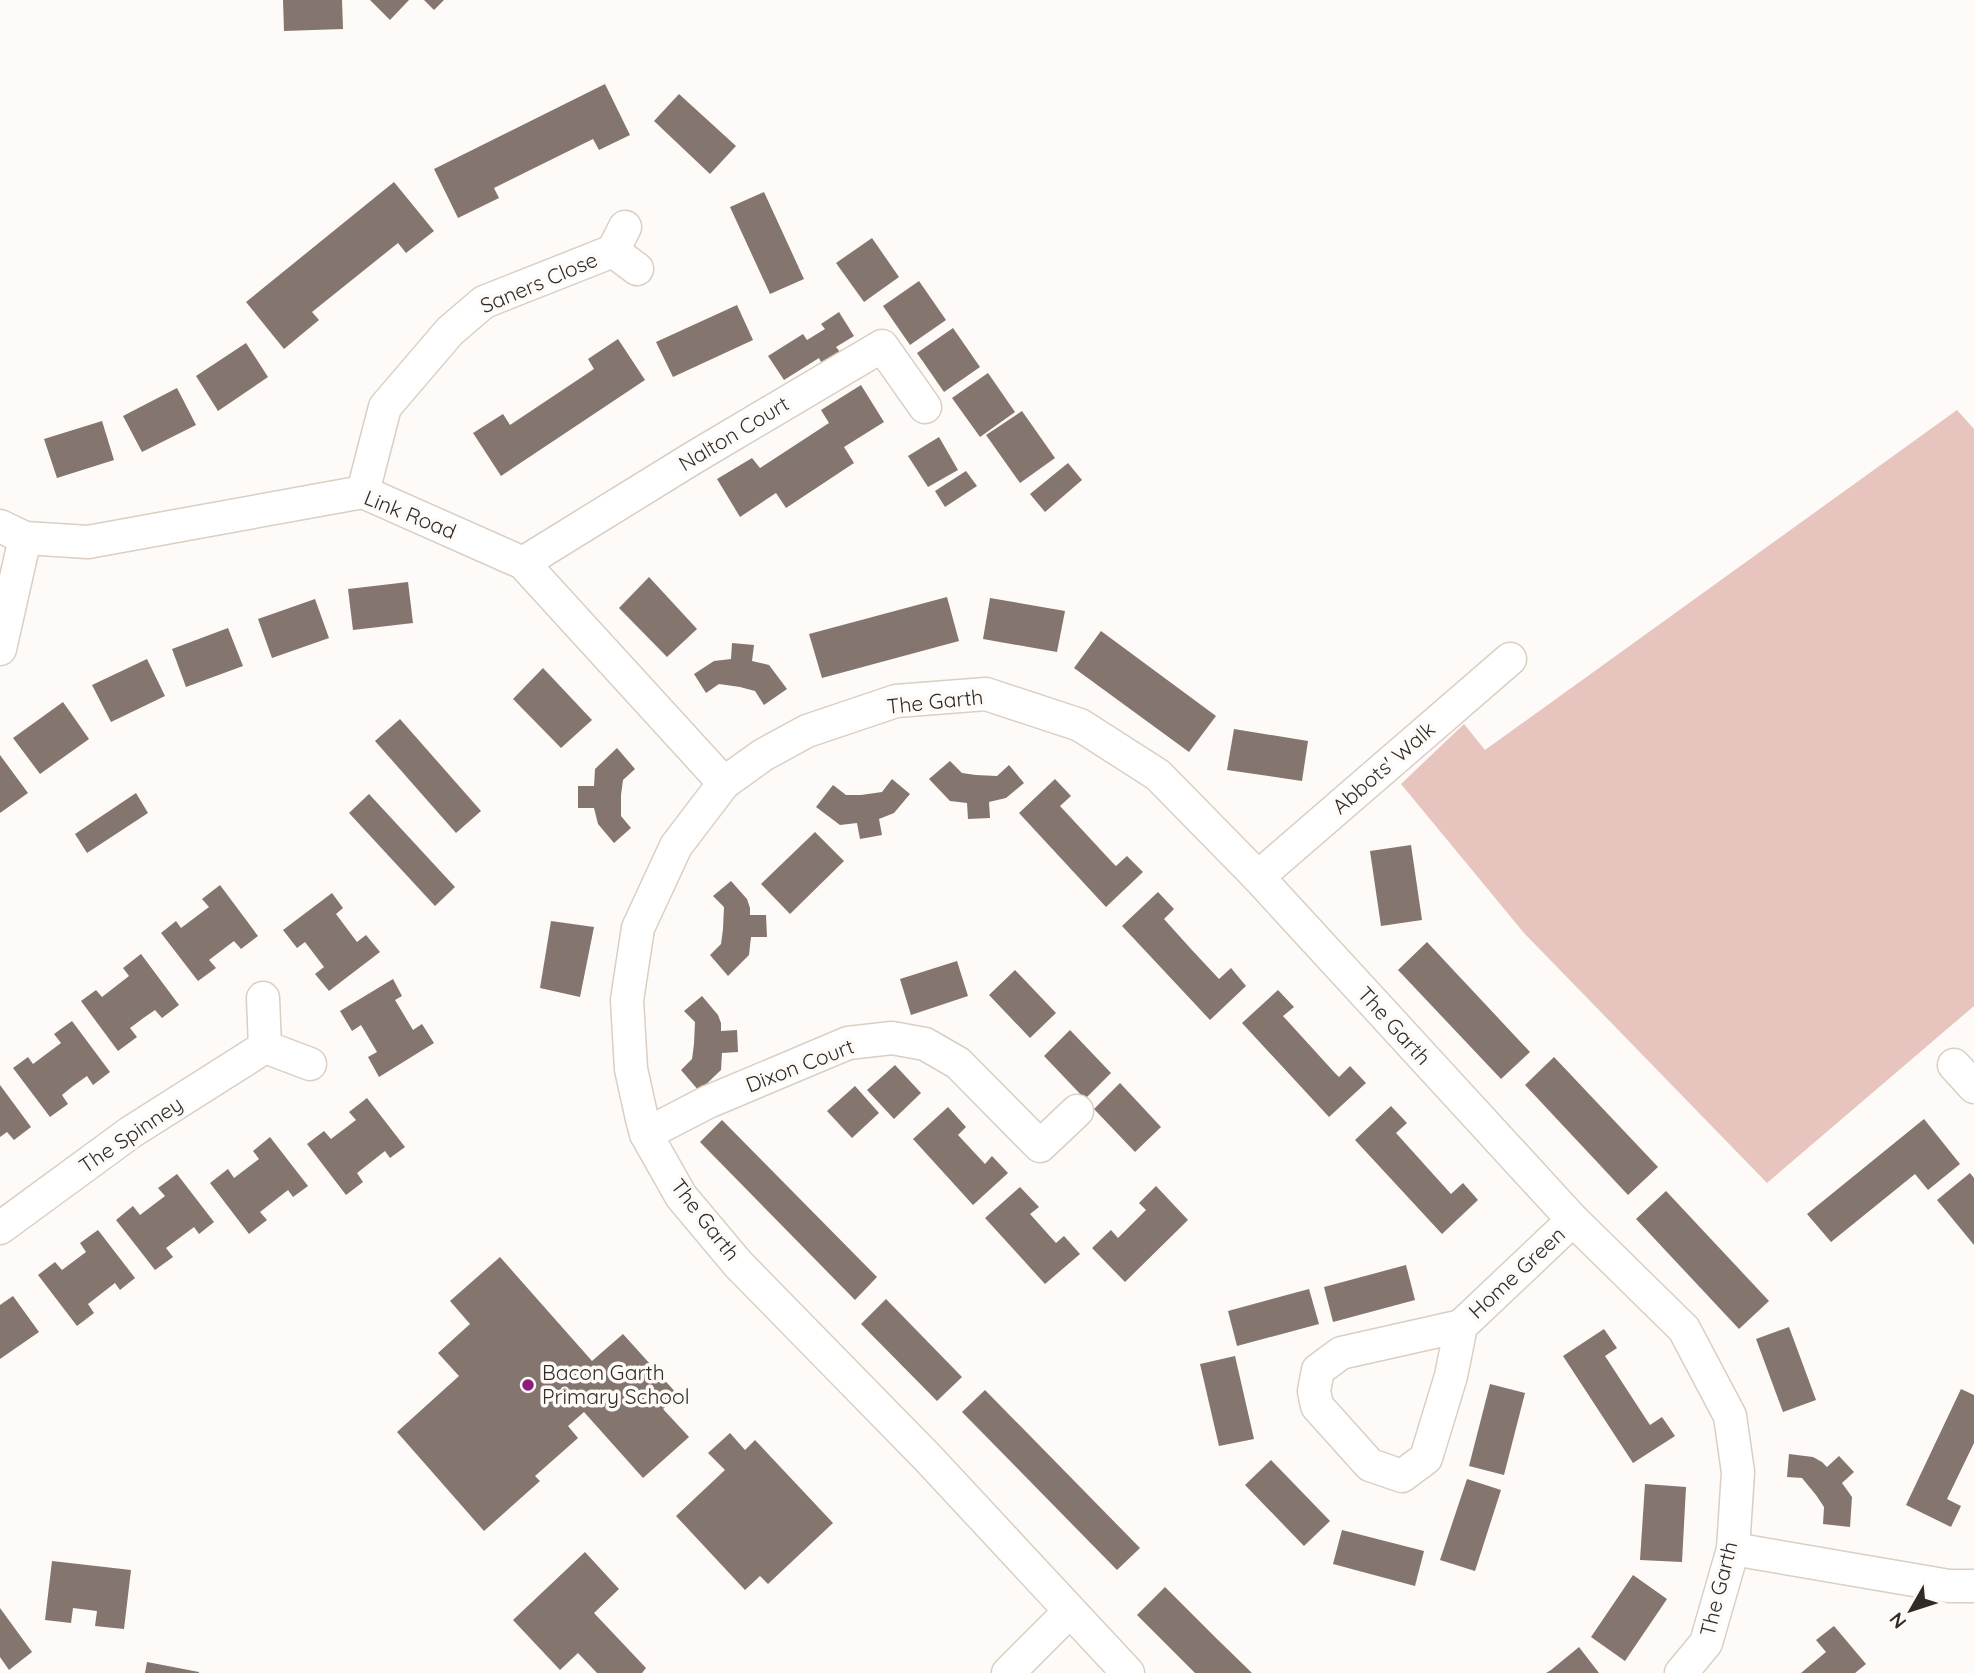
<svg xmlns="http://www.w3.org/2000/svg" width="1974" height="1673" font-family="Quicksand,sans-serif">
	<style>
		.green { fill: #e7c4be }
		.building { fill: #84756e }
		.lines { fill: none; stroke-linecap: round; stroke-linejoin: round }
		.street-casing { stroke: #dbcec2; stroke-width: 35 }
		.street { stroke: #fff; stroke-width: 32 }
		.poi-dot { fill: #8e1c7c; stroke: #fdfaf8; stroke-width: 2.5 }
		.labels { text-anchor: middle; stroke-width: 7; stroke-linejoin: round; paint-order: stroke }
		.street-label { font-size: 21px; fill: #302b26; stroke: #fdfaf8 }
		.poi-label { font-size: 21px; fill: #302b26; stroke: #fdfaf8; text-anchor: start }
	</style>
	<rect width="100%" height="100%" fill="#fdfaf8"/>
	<polygon class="green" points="1957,410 1974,429 1974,1006 1767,1183 1524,933 1401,784 1464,724 1485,750"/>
	<g class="building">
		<polygon points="283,0 342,0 343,29 284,31"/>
		<polygon points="370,0 409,0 390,20"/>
		<polygon points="424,0 444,0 434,10"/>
		<polygon points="605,84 630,135 599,150 593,139 494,188 499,198 458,218 434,169"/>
		<polygon points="679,94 736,146 710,174 654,121"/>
		<polygon points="394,182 434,231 406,253 398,243 312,312 319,320 284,349 246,302"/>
		<polygon points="764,192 804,279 770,294 730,207"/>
		<polygon points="872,238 899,277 864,302 836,263"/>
		<polygon points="919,281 946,320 910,345 883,306"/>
		<polygon points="737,305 753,340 673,377 656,342"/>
		<polygon points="839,312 854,336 836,347 840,352 822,364 819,358 784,380 768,356 803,334 807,340 825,329 821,324"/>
		<polygon points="953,328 980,367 944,392 917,353"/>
		<polygon points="618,339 645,380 501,476 473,433 503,414 510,425 594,369 588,359"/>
		<polygon points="246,343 268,377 218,411 196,376"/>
		<polygon points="988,373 1015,412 980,437 952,398"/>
		<polygon points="861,385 884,422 844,447 854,463 786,508 776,493 740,517 717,479 752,458 760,468 829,423 821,410"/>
		<polygon points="177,388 196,425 142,452 123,416"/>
		<polygon points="1022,411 1055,458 1020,483 986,435"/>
		<polygon points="102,421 114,460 57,478 44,439"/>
		<polygon points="939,437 958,470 928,487 908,456"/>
		<polygon points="1068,463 1082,480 1045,512 1030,494"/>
		<polygon points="966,471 977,486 945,507 935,491"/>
		<polygon points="649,577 697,629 667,657 619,608"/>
		<polygon points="408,582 413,623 353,630 348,589"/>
		<polygon points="947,597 959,641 822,678 809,634"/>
		<polygon points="990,598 1065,611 1057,652 983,639"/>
		<polygon points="315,599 329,638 272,658 258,619"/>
		<polygon points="228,628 243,666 186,687 172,649"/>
		<polygon points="1101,631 1216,716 1189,752 1074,668"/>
		<polygon points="732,643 754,645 752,661 769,665 787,689 764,705 755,691 740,687 719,684 706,693 694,674 714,661 731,659"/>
		<polygon points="147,659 165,696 111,722 92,685"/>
		<polygon points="543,668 592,720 561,748 513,699"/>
		<polygon points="63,702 89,739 40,774 13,738"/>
		<polygon points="400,719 481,811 456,833 375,741"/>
		<polygon points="1234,729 1308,741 1302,781 1227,770"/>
		<polygon points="617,748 635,769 623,780 621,795 621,816 631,828 614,843 598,824 594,808 578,808 578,786 594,786 595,769"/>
		<polygon points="0,755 28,793 0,813"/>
		<polygon points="950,761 962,773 976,775 997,776 1009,765 1024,783 1006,798 989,802 990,818 968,819 967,803 950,801 929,779"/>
		<polygon points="892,779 910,794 894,813 879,819 882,835 860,839 857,823 840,825 816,807 833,785 846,795 861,795 882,792"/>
		<polygon points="1055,779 1071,796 1060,806 1111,861 1116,866 1127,856 1143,872 1106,907 1019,813"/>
		<polygon points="136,793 148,813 87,853 75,834"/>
		<polygon points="369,794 455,887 435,906 349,813"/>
		<polygon points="815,832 844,861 790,914 761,884"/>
		<polygon points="1411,845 1422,920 1381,926 1370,851"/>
		<polygon points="731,881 747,899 750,908 750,915 766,915 767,937 751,937 749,955 728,976 710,955 721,944 723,929 724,907 713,896"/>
		<polygon points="220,885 258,936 241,949 234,941 209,960 216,968 198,981 161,933 176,921 181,928 209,907 202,899"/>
		<polygon points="1158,892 1174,909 1164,919 1191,949 1219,979 1231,968 1246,986 1210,1020 1122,926"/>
		<polygon points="332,893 343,908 336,914 357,942 366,935 380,952 329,991 315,974 324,967 305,942 297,948 283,930"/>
		<polygon points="551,921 594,927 580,997 540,988"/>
		<polygon points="1427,942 1530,1052 1501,1079 1398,970"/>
		<polygon points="141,954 179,1005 162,1018 155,1010 142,1019 130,1028 137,1037 118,1051 81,1001 96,990 102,997 129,976 123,968"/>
		<polygon points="957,961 968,996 911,1015 900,979"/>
		<polygon points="1015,970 1056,1013 1030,1038 989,995"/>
		<polygon points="393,979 402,996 395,1000 413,1030 422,1024 434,1043 379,1077 368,1057 377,1052 361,1025 352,1031 340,1011"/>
		<polygon points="1278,990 1294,1007 1283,1016 1334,1072 1339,1077 1350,1066 1366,1083 1329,1117 1242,1023"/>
		<polygon points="702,996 718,1015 721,1023 721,1031 737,1030 738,1052 722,1053 721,1070 699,1091 681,1070 692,1059 694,1044 695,1022 684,1011"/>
		<polygon points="72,1021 110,1072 93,1085 87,1076 73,1086 62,1095 68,1104 50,1117 13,1068 28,1057 33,1064 61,1043 54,1034"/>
		<polygon points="1070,1030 1111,1073 1085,1099 1044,1056"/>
		<polygon points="1554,1057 1658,1167 1628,1195 1525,1085"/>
		<polygon points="895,1065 921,1093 894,1119 867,1090"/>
		<polygon points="1120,1083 1161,1127 1135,1152 1094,1109"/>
		<polygon points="0,1085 31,1127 14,1140 7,1132 0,1137"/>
		<polygon points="855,1086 879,1113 852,1138 827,1111"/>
		<polygon points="367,1098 405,1147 390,1158 385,1151 357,1173 363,1182 346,1195 307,1144 324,1131 331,1139 356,1120 349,1112"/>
		<polygon points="1391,1106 1407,1123 1396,1133 1451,1194 1463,1183 1478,1200 1442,1234 1355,1140"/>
		<polygon points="948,1107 966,1127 958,1135 985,1164 992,1156 1008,1173 973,1205 913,1139"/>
		<polygon points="1924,1119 1960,1164 1928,1190 1915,1174 1831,1242 1807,1214"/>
		<polygon points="722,1120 877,1277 855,1300 700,1142"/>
		<polygon points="270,1137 308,1186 293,1197 288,1190 260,1212 267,1220 249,1234 210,1183 228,1169 234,1178 259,1159 253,1151"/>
		<polygon points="1970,1173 1974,1178 1974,1245 1937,1200"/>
		<polygon points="177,1174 214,1222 199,1234 194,1227 166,1248 173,1257 155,1270 116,1220 133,1206 140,1215 165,1196 158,1188"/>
		<polygon points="1156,1186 1188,1220 1125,1282 1092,1248 1111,1230 1118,1238 1146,1210 1139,1203"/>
		<polygon points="1020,1187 1039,1207 1030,1214 1056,1243 1064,1236 1080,1254 1045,1284 985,1218"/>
		<polygon points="1666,1191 1769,1301 1739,1329 1636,1219"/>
		<polygon points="98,1230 135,1278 120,1290 115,1283 88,1304 94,1313 77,1326 38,1275 55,1262 62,1270 86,1252 80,1243"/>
		<polygon points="500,1257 592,1361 623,1334 678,1395 663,1409 689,1437 643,1478 584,1412 568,1426 578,1438 535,1476 540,1481 484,1531 397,1432 459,1376 438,1353 470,1324 450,1301"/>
		<polygon points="1406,1265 1415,1300 1333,1322 1324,1287"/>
		<polygon points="1309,1289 1319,1324 1237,1346 1228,1311"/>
		<polygon points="13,1296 39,1332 0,1359 0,1305"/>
		<polygon points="886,1299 962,1377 937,1401 861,1324"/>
		<polygon points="1789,1327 1816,1400 1783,1412 1756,1339"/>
		<polygon points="1604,1329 1617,1348 1605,1356 1646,1419 1650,1425 1662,1417 1675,1436 1633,1463 1563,1356"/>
		<polygon points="1235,1356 1254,1439 1219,1446 1200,1364"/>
		<polygon points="1490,1384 1525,1393 1504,1475 1469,1466"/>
		<polygon points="1961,1389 1974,1395 1974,1443 1947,1499 1961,1506 1951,1527 1906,1505"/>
		<polygon points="985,1390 1140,1548 1117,1570 962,1412"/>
		<polygon points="730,1433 745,1450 755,1440 833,1523 768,1584 760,1576 745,1590 676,1516 725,1470 708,1453"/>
		<polygon points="1789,1454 1813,1457 1822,1462 1827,1467 1839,1456 1854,1472 1842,1483 1852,1497 1850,1527 1823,1524 1824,1507 1816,1495 1802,1478 1787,1477"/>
		<polygon points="1271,1460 1330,1521 1304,1546 1245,1485"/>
		<polygon points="1467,1479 1501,1490 1475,1571 1440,1560"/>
		<polygon points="1645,1484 1686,1487 1682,1562 1640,1560"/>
		<polygon points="1342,1530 1424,1551 1415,1586 1333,1564"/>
		<polygon points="585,1552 619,1589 594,1613 646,1668 642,1673 597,1673 578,1653 560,1670 513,1620"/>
		<polygon points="52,1561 131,1570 124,1629 95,1626 97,1611 73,1608 71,1623 45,1620"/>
		<polygon points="1633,1575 1667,1599 1625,1661 1591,1637"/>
		<polygon points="1165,1587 1217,1639 1252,1673 1195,1673 1137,1615"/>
		<polygon points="0,1608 32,1652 9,1670 0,1657"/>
		<polygon points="1834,1626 1866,1664 1855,1673 1801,1673 1826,1652 1816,1640"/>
		<polygon points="1579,1647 1599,1673 1546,1673 1551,1670"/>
		<polygon points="147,1662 199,1672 199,1673 145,1673"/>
	</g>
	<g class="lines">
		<defs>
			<g id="street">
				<polyline points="625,227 613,251 637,269"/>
				<polyline points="363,492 385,407 450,331 484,302 613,251"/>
				<polyline points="0,526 25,538 88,542 363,492 523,563 724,783"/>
				<polyline points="523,563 693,458 882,346 925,407"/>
				<polyline points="0,649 25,538"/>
				<polyline points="1258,877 1510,659"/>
				<polyline points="263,998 265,1047 310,1064"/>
				<polyline points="1954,1065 1974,1087"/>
				<polyline points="646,1134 708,1102 848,1043 892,1038 925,1044 958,1063 1040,1146 1077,1111"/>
				<polyline points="0,1228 131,1132 265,1047"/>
				<polyline points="1461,1326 1341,1353 1318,1370 1314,1391 1317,1406 1370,1465 1402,1476 1426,1458 1451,1376 1461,1326 1573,1220"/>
				<polyline points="1733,1549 1949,1586 1974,1586"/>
				<polyline points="1008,1673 1070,1611"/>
				<polyline points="1128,1673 927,1457 738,1264 681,1196 646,1134 642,1119 631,1069 627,1000 638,928 676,846 724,783 763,755 807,731 896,701 986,694 1080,725 1158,775 1258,877 1573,1220 1684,1329 1730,1416 1738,1472 1733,1549 1706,1643 1681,1673"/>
			</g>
		</defs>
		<use href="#street" class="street-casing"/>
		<use href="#street" class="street"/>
	</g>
	<circle class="poi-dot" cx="528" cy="1385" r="7"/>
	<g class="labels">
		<g class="street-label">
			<text transform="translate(539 283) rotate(-23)" y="7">Saners Close</text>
			<text transform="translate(734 434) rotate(-31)" y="7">Nalton Court</text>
			<text transform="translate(410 515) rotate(22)" y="7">Link Road</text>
			<text transform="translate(935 702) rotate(-6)" y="7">The Garth</text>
			<text transform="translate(1384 768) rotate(-41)" y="7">Abbots' Walk</text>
			<text transform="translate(1394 1026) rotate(48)" y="7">The Garth</text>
			<text transform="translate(800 1066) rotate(-21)" y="7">Dixon Court</text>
			<text transform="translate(131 1135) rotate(-34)" y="7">The Spinney</text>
			<text transform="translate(705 1220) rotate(52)" y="7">The Garth</text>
			<text transform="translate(1517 1273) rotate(-43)" y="7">Home Green</text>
			<text transform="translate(1719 1589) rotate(-76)" y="7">The Garth</text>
		</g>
		<g class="poi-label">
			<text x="542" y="1380">Bacon Garth<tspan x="542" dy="24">Primary School</tspan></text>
		</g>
	</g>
	<g transform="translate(1911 1610) rotate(231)" stroke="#fdfaf8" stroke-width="5" paint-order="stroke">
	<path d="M0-5L12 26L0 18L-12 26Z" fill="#302b26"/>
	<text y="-10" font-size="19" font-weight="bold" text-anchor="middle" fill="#302b26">N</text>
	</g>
</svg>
